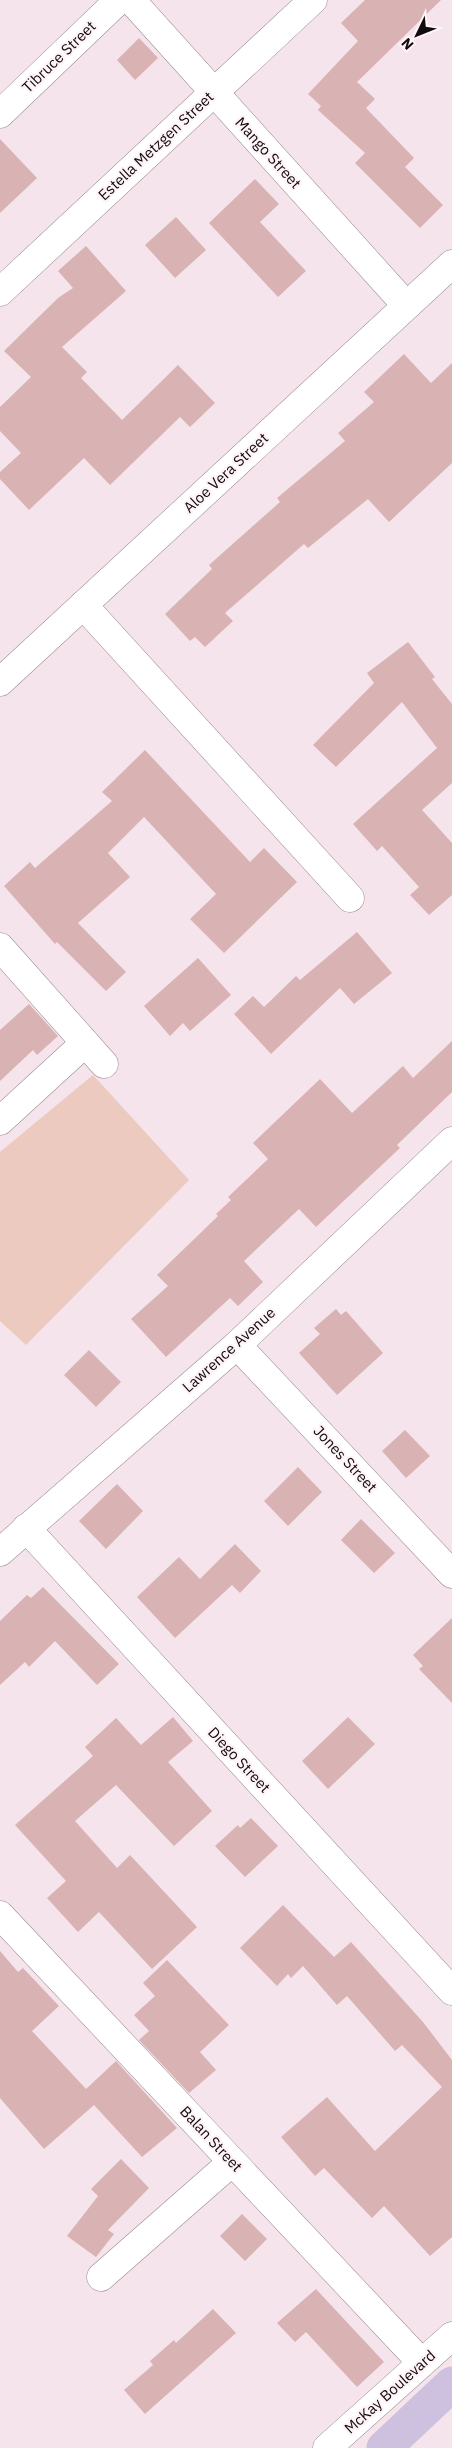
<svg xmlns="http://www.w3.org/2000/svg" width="452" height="2448" font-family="'IBM Plex Sans',sans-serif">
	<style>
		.green { fill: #eccabf }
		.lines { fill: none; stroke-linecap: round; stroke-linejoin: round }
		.canal { stroke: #cdc1df; stroke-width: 35 }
		.building { fill: #d9b3b4 }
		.minor-casing { stroke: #9a8a91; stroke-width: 29 }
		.minor { stroke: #fff; stroke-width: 28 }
		.labels { text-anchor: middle; stroke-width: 4.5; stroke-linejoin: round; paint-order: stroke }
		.street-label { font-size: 15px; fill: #100a0c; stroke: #fef3f7 }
	</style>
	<rect width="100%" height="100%" fill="#f5e4eb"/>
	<polygon class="green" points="93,1075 189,1180 26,1345 0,1321 0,1152"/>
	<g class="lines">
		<polyline class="canal" points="384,2448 452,2384"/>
	</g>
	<g class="building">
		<polygon points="365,0 441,0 357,82 375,99 366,108 414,158 405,167 443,205 420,228 355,163 365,153 318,110 321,106 308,94 358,41 341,23"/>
		<polygon points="139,38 158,58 135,80 117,60"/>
		<polygon points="0,139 37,178 0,213"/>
		<polygon points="255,179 279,204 260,222 306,271 278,297 209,223"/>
		<polygon points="176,217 206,250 175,278 145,245"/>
		<polygon points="86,246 126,291 62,347 87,372 81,378 122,420 178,365 215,403 190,427 180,417 110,485 84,458 29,510 0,479 0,472 21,453 0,431 0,407 31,377 4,351 58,298 73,288 58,271"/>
		<polygon points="404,354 431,383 452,363 452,463 389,522 368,499 308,548 304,544 225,613 233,621 205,647 195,637 190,641 165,614 212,569 209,565 280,502 277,498 345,441 338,433 374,402 364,392"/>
		<polygon points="408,642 435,677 432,679 452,704 452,783 422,810 452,843 452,895 429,915 410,895 419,887 382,846 377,851 353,824 437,748 402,702 336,767 313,745 374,683 367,673"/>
		<polygon points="145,750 250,862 264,848 297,882 224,953 190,919 216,894 144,817 108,853 130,877 78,923 126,972 106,991 57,942 55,944 4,886 30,862 35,868 112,801 102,792"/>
		<polygon points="357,932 392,973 354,1004 340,988 271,1054 234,1014 253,996 264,1007 296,976 300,980"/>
		<polygon points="198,958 231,995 190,1031 183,1023 170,1036 144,1006"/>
		<polygon points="29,1004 58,1036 37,1055 33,1050 0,1081 0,1030"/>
		<polygon points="452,1041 452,1092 397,1145 400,1148 316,1227 299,1209 244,1261 263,1282 238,1306 230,1298 166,1357 131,1319 168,1286 157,1275 218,1216 216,1214 231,1200 228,1197 268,1159 253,1143 320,1079 352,1113 403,1066 413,1078"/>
		<polygon points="336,1309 341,1315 346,1311 383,1353 337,1395 299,1353 320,1334 314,1328"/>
		<polygon points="89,1350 121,1382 96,1407 64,1375"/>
		<polygon points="405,1430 430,1456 406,1478 382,1451"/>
		<polygon points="298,1467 322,1492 288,1526 264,1501"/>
		<polygon points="117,1484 143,1511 106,1549 79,1521"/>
		<polygon points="361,1519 395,1553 374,1573 341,1540"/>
		<polygon points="235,1544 261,1571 240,1593 232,1585 175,1638 137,1597 179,1557 200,1579"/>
		<polygon points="43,1587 119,1664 97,1685 55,1641 29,1667 25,1662 0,1685 0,1621 27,1595 31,1598"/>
		<polygon points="452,1618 452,1703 419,1669 423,1666 413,1655"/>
		<polygon points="173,1717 193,1741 168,1762 212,1811 174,1846 116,1785 75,1821 117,1868 130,1855 197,1927 152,1969 99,1912 78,1932 47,1898 66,1881 15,1825 93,1756 85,1747 116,1718 141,1745"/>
		<polygon points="348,1717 375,1744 328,1789 302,1761"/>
		<polygon points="251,1818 278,1846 245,1877 215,1846 238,1825 240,1828"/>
		<polygon points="283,1905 334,1957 351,1942 423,2022 452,2060 452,2237 430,2256 384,2206 372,2218 324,2168 315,2176 281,2137 327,2097 375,2151 442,2087 402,2045 395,2051 347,1996 337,2005 303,1966 291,1978 288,1974 277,1986 240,1948"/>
		<polygon points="0,1951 18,1972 23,1968 59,2006 32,2031 86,2089 116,2061 177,2128 142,2157 94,2105 44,2149 0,2098"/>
		<polygon points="167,1960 229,2025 200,2052 216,2070 189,2093 139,2040 149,2031 134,2015 155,1996 143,1983"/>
		<polygon points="121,2159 149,2188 108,2230 114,2234 96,2257 67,2236 98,2196 91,2189"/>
		<polygon points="242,2214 267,2239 245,2261 220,2236"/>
		<polygon points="316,2289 384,2362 357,2387 306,2332 295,2342 277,2323"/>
		<polygon points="213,2309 236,2333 145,2414 124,2390 153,2365 150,2361 174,2340 176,2343"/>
	</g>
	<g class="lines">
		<defs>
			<g id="minor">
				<polyline points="131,0 406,305"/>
				<polyline points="0,114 119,0"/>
				<polyline points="0,292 313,0"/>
				<polyline points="83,605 350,898"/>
				<polyline points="0,682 452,264"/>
				<polyline points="0,947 104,1064"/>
				<polyline points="0,1121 85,1043"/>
				<polyline points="237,1345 452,1574"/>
				<polyline points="26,1528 452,1991"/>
				<polyline points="0,1552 237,1345 452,1141"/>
				<polyline points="0,1915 422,2363"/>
				<polyline points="101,2277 232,2162"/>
				<polyline points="327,2448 452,2336"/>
			</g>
		</defs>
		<use href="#minor" class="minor-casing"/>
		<use href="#minor" class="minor"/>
	</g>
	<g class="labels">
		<g class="street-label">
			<text transform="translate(59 57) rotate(-44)" y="5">Tibruce Street</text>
			<text transform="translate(156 146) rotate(-43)" y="5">Estella Metzgen Street</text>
			<text transform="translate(268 153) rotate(48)" y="5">Mango Street</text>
			<text transform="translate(226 473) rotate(-43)" y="5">Aloe Vera Street</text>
			<text transform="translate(229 1350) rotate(-42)" y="5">Lawrence Avenue</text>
			<text transform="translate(345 1459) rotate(47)" y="5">Jones Street</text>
			<text transform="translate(239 1760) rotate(47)" y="5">Diego Street</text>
			<text transform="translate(211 2139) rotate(47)" y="5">Balan Street</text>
			<text transform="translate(390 2392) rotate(-42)" y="5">McKay Boulevard</text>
		</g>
	</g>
	<g transform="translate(417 35) rotate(227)" stroke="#fef3f7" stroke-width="4" paint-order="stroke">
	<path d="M0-4L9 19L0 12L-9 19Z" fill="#100a0c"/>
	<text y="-8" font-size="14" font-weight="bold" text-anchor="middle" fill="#100a0c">N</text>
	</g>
</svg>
